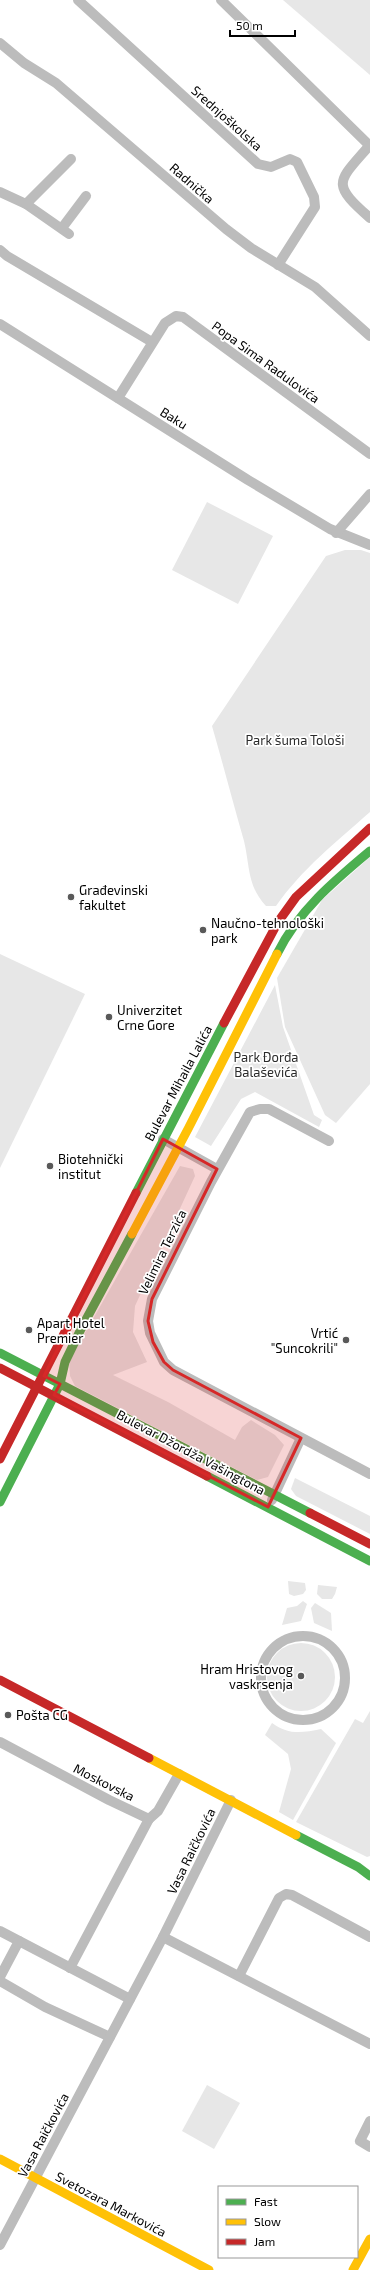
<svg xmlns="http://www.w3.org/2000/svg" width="370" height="2270" font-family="'Exo 2',sans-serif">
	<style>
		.green { fill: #e7e7e7 }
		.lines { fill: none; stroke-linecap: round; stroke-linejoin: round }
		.street { stroke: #bcbcbc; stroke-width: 10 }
		.fast { stroke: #4caf50; stroke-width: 9 }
		.slow { stroke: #ffc107; stroke-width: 9 }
		.jam { stroke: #c62828; stroke-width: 9 }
		.marked { fill: #d62828; fill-opacity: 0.2; stroke: #d62828; stroke-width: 3; stroke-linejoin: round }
		.poi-dot { fill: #595959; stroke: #fff; stroke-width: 1.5 }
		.labels { text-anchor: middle; stroke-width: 3.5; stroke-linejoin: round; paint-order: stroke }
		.street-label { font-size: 13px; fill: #000; stroke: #fff }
		.park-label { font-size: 13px; fill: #2b2b2b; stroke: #fff }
		.poi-label { font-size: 13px; fill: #000; stroke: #fff; text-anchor: start }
	</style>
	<rect width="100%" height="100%" fill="#fff"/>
	<g class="green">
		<polygon points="283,0 370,0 370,75"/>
		<polygon points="207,502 273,536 238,604 172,570"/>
		<path d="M 345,550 L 361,550 L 370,553 L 370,812 C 336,842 302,869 276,906 L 266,906 C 247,886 250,866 244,841 C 233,803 223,764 212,726 L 326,556 Z"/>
		<polygon points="370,857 370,1084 336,1123 325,1115 285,1027 277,978 322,900"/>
		<polygon points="0,954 85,994 0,1168"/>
		<polygon points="275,985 283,1027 314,1115 322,1120 319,1127 255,1092 241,1099 211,1146 195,1137"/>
		<polygon points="180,1166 193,1169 195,1176 135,1306 133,1332 147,1362 113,1375 168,1402 235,1440 242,1427 251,1420 275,1435 284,1445 268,1477 257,1480 75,1386 70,1376 69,1361"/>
		<polygon points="295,1478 370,1516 370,1534 296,1496 291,1489"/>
		<polygon points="288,1581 305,1583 306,1590 303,1594 294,1596 289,1594"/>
		<polygon points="318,1585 337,1587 335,1594 332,1599 322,1599 317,1594"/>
		<polygon points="303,1601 307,1604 301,1621 282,1625 287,1608 297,1606"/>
		<polygon points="315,1603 331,1613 332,1631 314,1623 311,1608"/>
		<circle cx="301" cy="1677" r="34"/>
		<polygon points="370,1711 370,1856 367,1857 296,1822 355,1719 363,1723"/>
		<path d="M 272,1723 C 288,1735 302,1733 321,1729 L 336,1743 L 293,1820 L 279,1812 L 291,1769 L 288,1754 L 265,1735 Z"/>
		<polygon points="207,2085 240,2103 214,2149 182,2131"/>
	</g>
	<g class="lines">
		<g class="street">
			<polyline points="78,0 258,164 271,167 290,159 297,162 314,197 315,207 278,265"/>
			<polyline points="221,0 370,146"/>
			<polyline points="0,43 24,63 56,83 226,229 251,248 315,287 370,336"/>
			<path d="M 369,146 C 338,182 330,183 370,218"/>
			<polyline points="0,192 26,204 69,234"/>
			<polyline points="26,204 71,159"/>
			<polyline points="62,228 86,196"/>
			<polyline points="0,250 7,256 152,342"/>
			<polyline points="0,324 248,480 330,529 370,545"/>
			<polyline points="118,398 165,323 176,316 183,317 370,454"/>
			<polyline points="336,533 370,494"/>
			<polyline points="163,1139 217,1169"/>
			<polyline points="329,1141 269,1109 260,1109 250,1112 211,1182 152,1299 148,1321 150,1333 164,1362 173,1370 370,1474"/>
			<polyline points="272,1500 301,1438"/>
			<circle cx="303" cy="1678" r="42"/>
			<polyline points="0,1742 109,1800 149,1819 158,1811 179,1774"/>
			<polyline points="0,1931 130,1999"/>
			<polyline points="163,1937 370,2044"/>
			<polyline points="70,1968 149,1819"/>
			<polyline points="239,1976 279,1898 286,1894 292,1895 370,1937"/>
			<polyline points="0,1977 19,1941"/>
			<polyline points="0,1981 45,2007 110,2037"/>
			<polyline points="370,2121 360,2141 370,2147"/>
			<polyline points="0,2245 163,1937 231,1800"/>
		</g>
		<g class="fast">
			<path d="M 277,954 C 298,911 334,881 370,851"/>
			<polyline points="136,1193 224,1023"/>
			<polyline points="0,1353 310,1513"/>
			<polyline points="207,1476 370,1561"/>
			<polyline points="0,1502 60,1384 65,1362 81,1329 132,1234"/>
			<polyline points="296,1835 358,1867 370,1876"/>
		</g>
		<g class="slow">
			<polyline points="132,1234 188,1129 277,954"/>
			<polyline points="149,1758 296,1835"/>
			<polyline points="0,2159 209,2270"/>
			<polyline points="353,2270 370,2239"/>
		</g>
		<g class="jam">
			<polyline points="224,1023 278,922 296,897 370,828"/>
			<polyline points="0,1368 207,1476"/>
			<polyline points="0,1459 136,1193"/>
			<polyline points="310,1513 370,1544"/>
			<polyline points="0,1680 149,1758"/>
		</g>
	</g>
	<path class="marked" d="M 163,1139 L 217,1169 L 152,1299 L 148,1321 L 153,1342 L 164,1362 L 173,1370 L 301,1438 L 268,1507 L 54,1395 L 60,1384 L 44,1376 Z"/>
	<g class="poi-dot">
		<circle cx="71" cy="897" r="4"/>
		<circle cx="203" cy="930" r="4"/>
		<circle cx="109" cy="1017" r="4"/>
		<circle cx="50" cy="1166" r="4"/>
		<circle cx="29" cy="1330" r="4"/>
		<circle cx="346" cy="1340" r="4"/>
		<circle cx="301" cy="1676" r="4"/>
		<circle cx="8" cy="1715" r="4"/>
	</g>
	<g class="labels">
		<g class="street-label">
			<text transform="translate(227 118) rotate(42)" y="5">Srednjoškolska</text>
			<text transform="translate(192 183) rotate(41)" y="5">Radnička</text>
			<text transform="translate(266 362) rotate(36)" y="5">Popa Sima Radulovića</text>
			<text transform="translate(174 418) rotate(32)" y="5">Baku</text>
			<text transform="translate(178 1083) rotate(-62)" y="5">Bulevar Mihaila Lalića</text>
			<text transform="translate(162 1252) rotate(-64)" y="5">Velimira Terzića</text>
			<text transform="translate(191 1452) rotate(28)" y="5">Bulevar Džordža Vašingtona</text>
			<text transform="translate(104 1782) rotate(27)" y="5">Moskovska</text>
			<text transform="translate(191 1851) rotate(-64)" y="5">Vasa Raičkovića</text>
			<text transform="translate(43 2135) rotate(-62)" y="5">Vasa Raičkovića</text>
			<text transform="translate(111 2204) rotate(28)" y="5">Svetozara Markovića</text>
		</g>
		<g class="park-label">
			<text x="295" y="745">Park šuma Tološi</text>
			<text x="266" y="1062">Park Đorđa<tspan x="266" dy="15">Balaševića</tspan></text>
		</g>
		<g class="poi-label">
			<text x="79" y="895">Građevinski<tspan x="79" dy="15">fakultet</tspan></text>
			<text x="211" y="928">Naučno-tehnološki<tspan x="211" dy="15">park</tspan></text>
			<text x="117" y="1015">Univerzitet<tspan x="117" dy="15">Crne Gore</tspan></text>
			<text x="58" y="1164">Biotehnički<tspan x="58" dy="15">institut</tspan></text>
			<text x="37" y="1328">Apart Hotel<tspan x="37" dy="15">Premier</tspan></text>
			<text x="338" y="1338" text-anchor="end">Vrtić<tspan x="338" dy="15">"Suncokrili"</tspan></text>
			<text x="293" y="1674" text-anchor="end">Hram Hristovog<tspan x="293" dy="15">vaskrsenja</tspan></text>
			<text x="16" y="1720">Pošta CG</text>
		</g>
	</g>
	<rect x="218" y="2186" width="140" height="72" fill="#ffffff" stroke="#999999"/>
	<rect x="226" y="2199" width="20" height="6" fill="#4caf50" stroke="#999999"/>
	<text x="254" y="2206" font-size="12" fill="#000000">Fast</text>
	<rect x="226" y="2219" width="20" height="6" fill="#ffc107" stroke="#999999"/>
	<text x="254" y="2226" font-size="12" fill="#000000">Slow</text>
	<rect x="226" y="2239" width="20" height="6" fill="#c62828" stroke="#999999"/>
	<text x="254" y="2246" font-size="12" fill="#000000">Jam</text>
	<path d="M230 30v6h65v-6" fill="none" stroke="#000000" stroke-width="2"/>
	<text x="236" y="30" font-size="12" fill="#000000" stroke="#ffffff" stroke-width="3" paint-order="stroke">50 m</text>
</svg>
